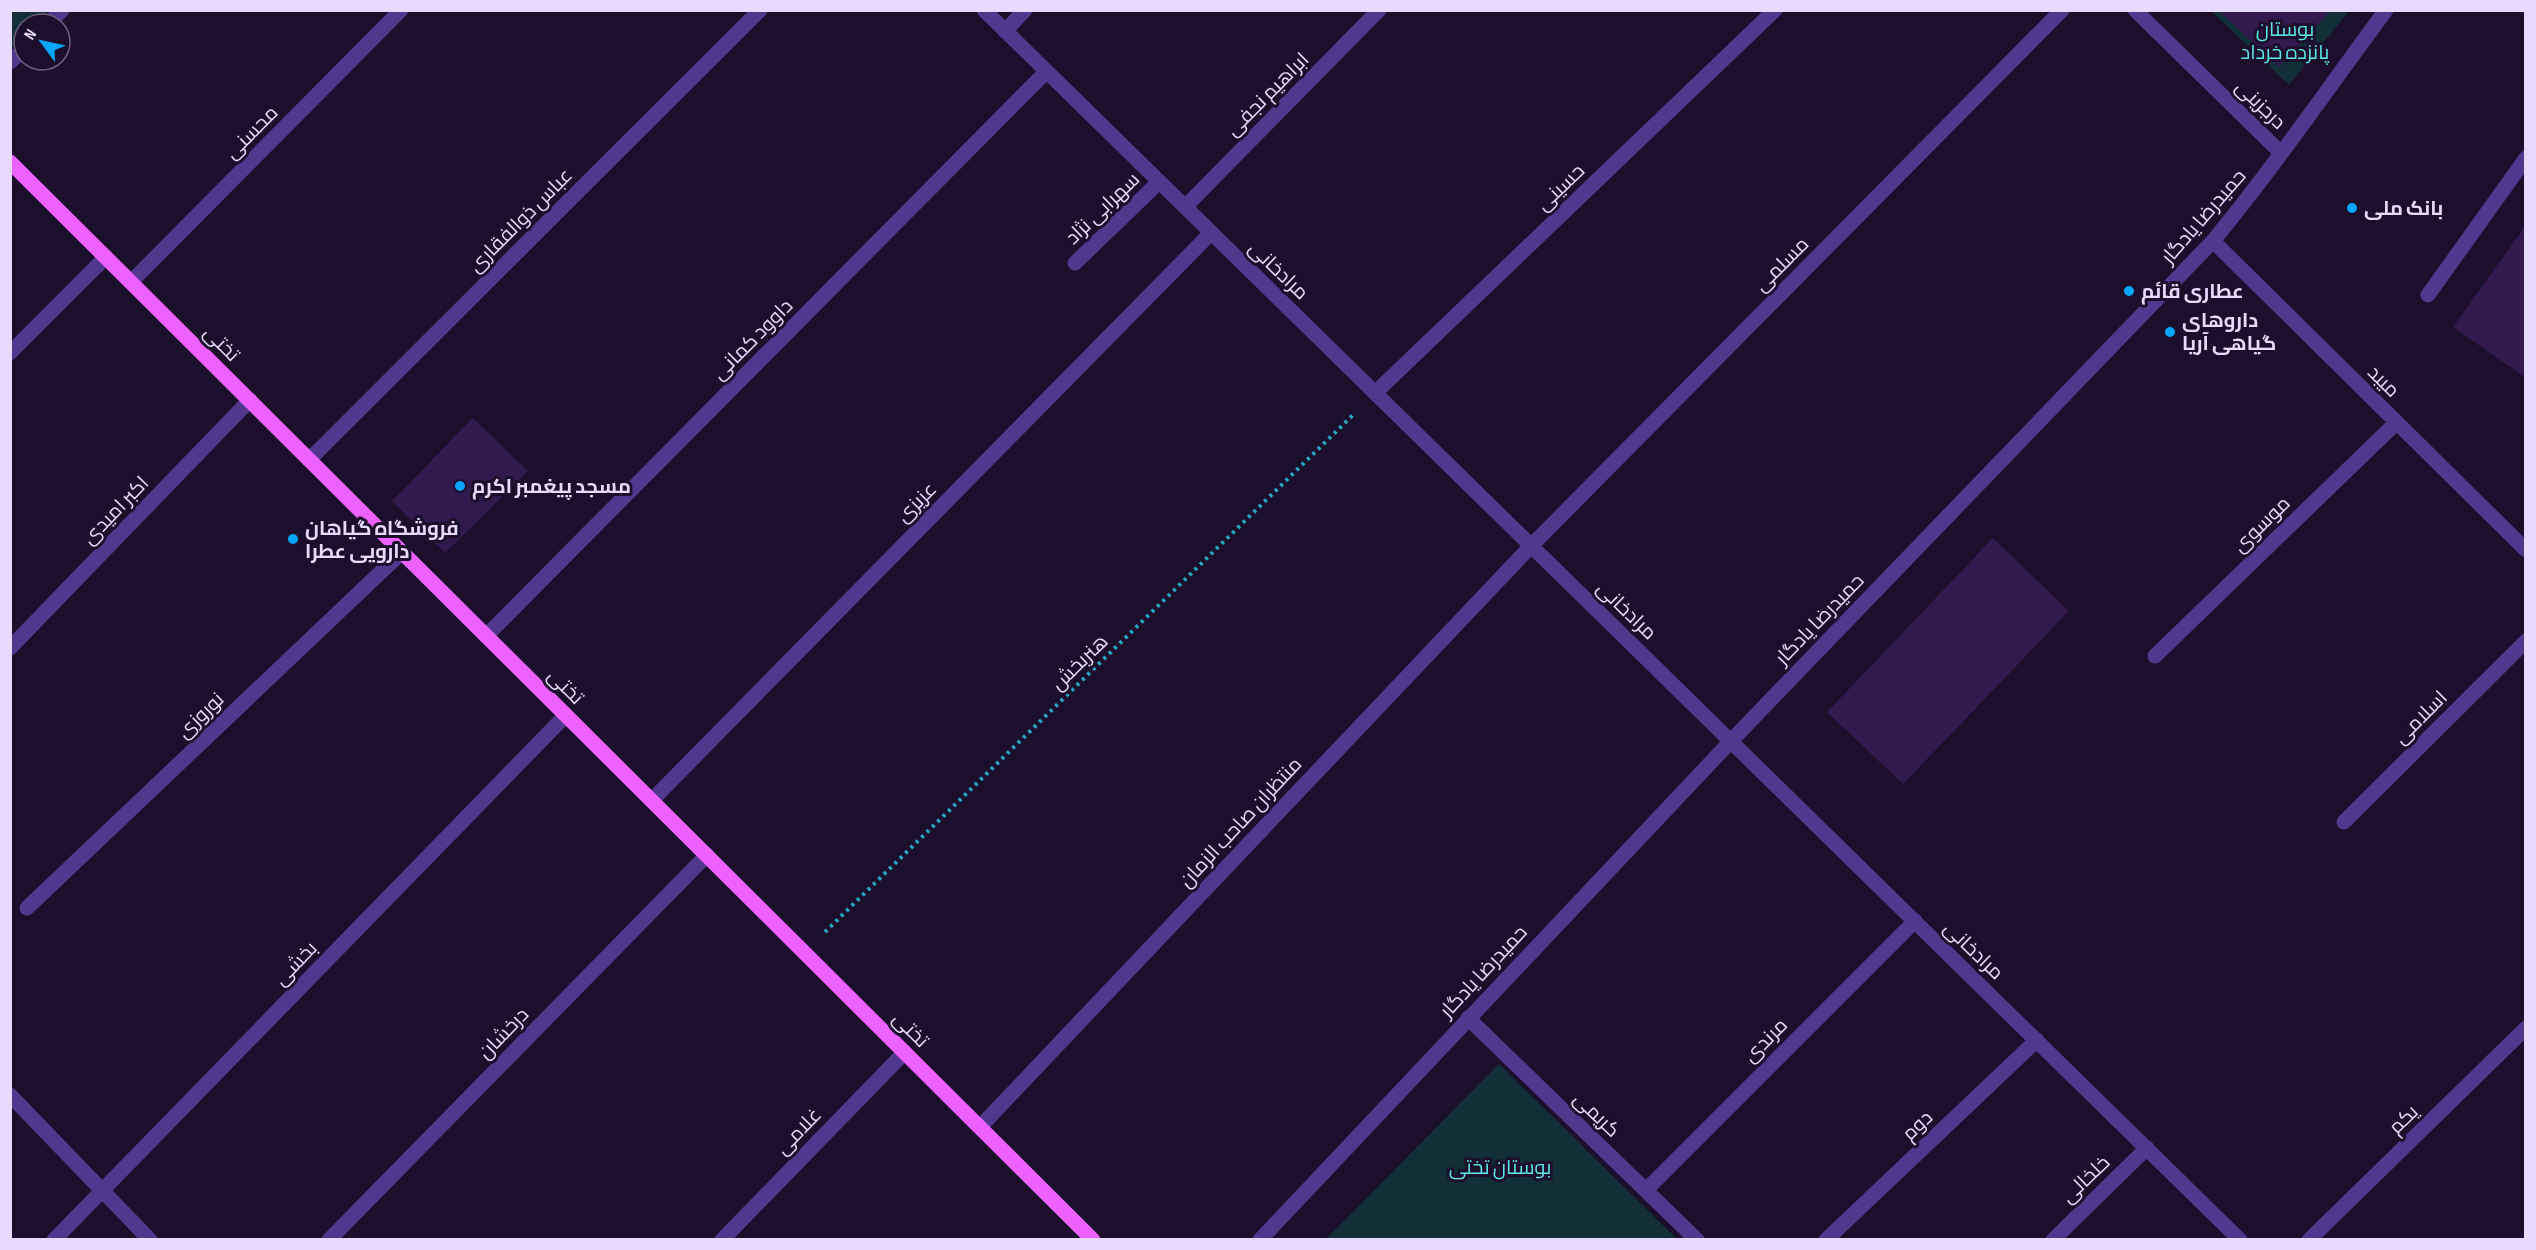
<svg xmlns="http://www.w3.org/2000/svg" width="2536" height="1250" font-family="'Sofia Sans Condensed',Cairo,sans-serif">
	<style>
		.green { fill: #122e36 }
		.building { fill: #321a4e }
		.lines { fill: none; stroke-linecap: round; stroke-linejoin: round }
		.path { stroke: #28a6c5; stroke-width: 4; stroke-dasharray: 3 4.5; stroke-linecap: butt }
		.minor { stroke: #51388e; stroke-width: 15 }
		.major { stroke: #ed61ff; stroke-width: 15 }
		.poi-dot { fill: #06a6ff; stroke: #1c0f2c; stroke-width: 2 }
		.labels { text-anchor: middle; stroke-width: 6; stroke-linejoin: round; paint-order: stroke }
		.park-label { font-size: 20px; fill: #5de7e8; stroke: #1c0f2c }
		.street-label { font-size: 20px; fill: #e8daff; stroke: #1c0f2c }
		.poi-label { font-size: 20px; font-weight: bold; fill: #e8daff; stroke: #1c0f2c; text-anchor: start }
	</style>
	<rect width="100%" height="100%" fill="#1c0f2c"/>
	<g class="green">
		<polygon points="11,10 48,11 35,24 24,24 24,35 11,49"/>
		<polygon points="2211,11 2349,11 2289,85"/>
		<polygon points="1499,1064 1677,1239 1326,1239"/>
	</g>
	<g class="building">
		<polygon points="2218,10 2331,10 2279,67"/>
		<polygon points="2526,225 2526,378 2453,327"/>
		<polygon points="473,418 528,471 445,553 392,501"/>
		<polygon points="1993,538 2069,611 1903,784 1827,712"/>
	</g>
	<g class="lines">
		<polyline class="path" points="825,932 1355,413"/>
		<g class="minor">
			<polyline points="984,10 2240,1240"/>
			<polyline points="2135,10 2280,152"/>
			<polyline points="48,24 62,10"/>
			<polyline points="1005,31 1025,10"/>
			<polyline points="10,62 24,49"/>
			<polyline points="1185,207 1379,10"/>
			<polyline points="2213,241 2526,550"/>
			<polyline points="1075,263 1159,182"/>
			<polyline points="131,282 401,10"/>
			<polyline points="2428,295 2526,158"/>
			<polyline points="10,353 106,257"/>
			<polyline points="1375,393 1775,10"/>
			<polyline points="309,460 760,10"/>
			<polyline points="486,636 1046,72"/>
			<polyline points="10,648 250,400"/>
			<polyline points="2155,656 2396,423"/>
			<polyline points="652,800 1211,233"/>
			<polyline points="2344,822 2526,641"/>
			<polyline points="27,908 402,552"/>
			<polyline points="1468,1018 1697,1240"/>
			<polyline points="10,1095 150,1240"/>
			<polyline points="980,1127 1531,546 2062,10"/>
			<polyline points="1646,1190 1915,921"/>
			<polyline points="54,1240 566,715"/>
			<polyline points="329,1240 707,855"/>
			<polyline points="722,1240 905,1052"/>
			<path d="M 1260,1240 L 1731,741 L 2213,241 C 2274,167 2329,87 2386,10"/>
			<polyline points="1826,1240 2037,1040"/>
			<polyline points="2053,1240 2147,1148"/>
			<polyline points="2309,1240 2526,1028"/>
		</g>
		<polyline class="major" points="10,162 1093,1240"/>
	</g>
	<g class="poi-dot">
		<circle cx="2352" cy="208" r="6"/>
		<circle cx="2129" cy="291" r="6"/>
		<circle cx="2170" cy="332" r="6"/>
		<circle cx="460" cy="486" r="6"/>
		<circle cx="293" cy="539" r="6"/>
	</g>
	<g class="labels">
		<g class="park-label">
			<text x="2285" y="36">بوستان<tspan x="2285" dy="23">پانزده خرداد</tspan></text>
			<text x="1500" y="1174">بوستان تختی</text>
		</g>
		<g class="street-label">
			<text transform="translate(1267 94) rotate(-45)" y="7">ابراهیم نجفی</text>
			<text transform="translate(2261 104) rotate(44)" y="7">درجزینی</text>
			<text transform="translate(251 132) rotate(-45)" y="7">محسنی</text>
			<text transform="translate(1560 187) rotate(-44)" y="7">حسینی</text>
			<text transform="translate(1102 208) rotate(-44)" y="7">سهرابی نژاد</text>
			<text transform="translate(2203 216) rotate(-49)" y="7">حمیدرضا یادگار</text>
			<text transform="translate(520 220) rotate(-45)" y="7">عباس ذوالفقاری</text>
			<text transform="translate(1781 264) rotate(-45)" y="7">مسلمی</text>
			<text transform="translate(1279 270) rotate(44)" y="7">مرادخانی</text>
			<text transform="translate(752 339) rotate(-45)" y="7">داوود کمانی</text>
			<text transform="translate(222 343) rotate(45)" y="7">تختی</text>
			<text transform="translate(2384 381) rotate(45)" y="7">میبد</text>
			<text transform="translate(916 502) rotate(-45)" y="7">عزیزی</text>
			<text transform="translate(115 510) rotate(-46)" y="7">اکبر امیدی</text>
			<text transform="translate(2261 524) rotate(-44)" y="7">موسوی</text>
			<text transform="translate(1627 610) rotate(44)" y="7">مرادخانی</text>
			<text transform="translate(1819 619) rotate(-46)" y="7">حمیدرضا یادگار</text>
			<text transform="translate(1079 662) rotate(-44)" y="7">هنربخش</text>
			<text transform="translate(566 686) rotate(45)" y="7">تختی</text>
			<text transform="translate(200 715) rotate(-44)" y="7">نوروزی</text>
			<text transform="translate(2420 717) rotate(-45)" y="7">اسلامی</text>
			<text transform="translate(1240 822) rotate(-47)" y="7">منتظران صاحب الزمان</text>
			<text transform="translate(1974 950) rotate(44)" y="7">مرادخانی</text>
			<text transform="translate(295 963) rotate(-46)" y="7">بخشی</text>
			<text transform="translate(1483 971) rotate(-47)" y="7">حمیدرضا یادگار</text>
			<text transform="translate(911 1029) rotate(45)" y="7">تختی</text>
			<text transform="translate(503 1033) rotate(-46)" y="7">درخشان</text>
			<text transform="translate(1765 1040) rotate(-45)" y="7">مرندی</text>
			<text transform="translate(1597 1114) rotate(44)" y="7">کریمی</text>
			<text transform="translate(2403 1119) rotate(-44)" y="7">یکم</text>
			<text transform="translate(1917 1125) rotate(-43)" y="7">دوم</text>
			<text transform="translate(798 1131) rotate(-46)" y="7">غلامی</text>
			<text transform="translate(2085 1179) rotate(-44)" y="7">خلخالی</text>
		</g>
		<g class="poi-label">
			<text x="2364" y="215">بانک ملی</text>
			<text x="2141" y="298">عطاری قائم</text>
			<text x="2182" y="327">داروهای<tspan x="2182" dy="23">گیاهی آریا</tspan></text>
			<text x="472" y="493">مسجد پیغمبر اکرم</text>
			<text x="305" y="535">فروشگاه گیاهان<tspan x="305" dy="23">دارویی عطرا</tspan></text>
		</g>
	</g>
	<rect width="2536" height="1250" fill="none" stroke="#e8daff" stroke-width="24"/>
	<g transform="translate(42 42) rotate(303)"><circle r="28" fill="#1c0f2c" stroke="#6e6080" stroke-width="1.5"/>
	<path d="M0-4.5L10 22L0 15L-10 22Z" fill="#06a6ff"/>
	<text y="-9" font-size="16" font-weight="bold" text-anchor="middle" fill="#e8daff">N</text>
	</g>
</svg>
